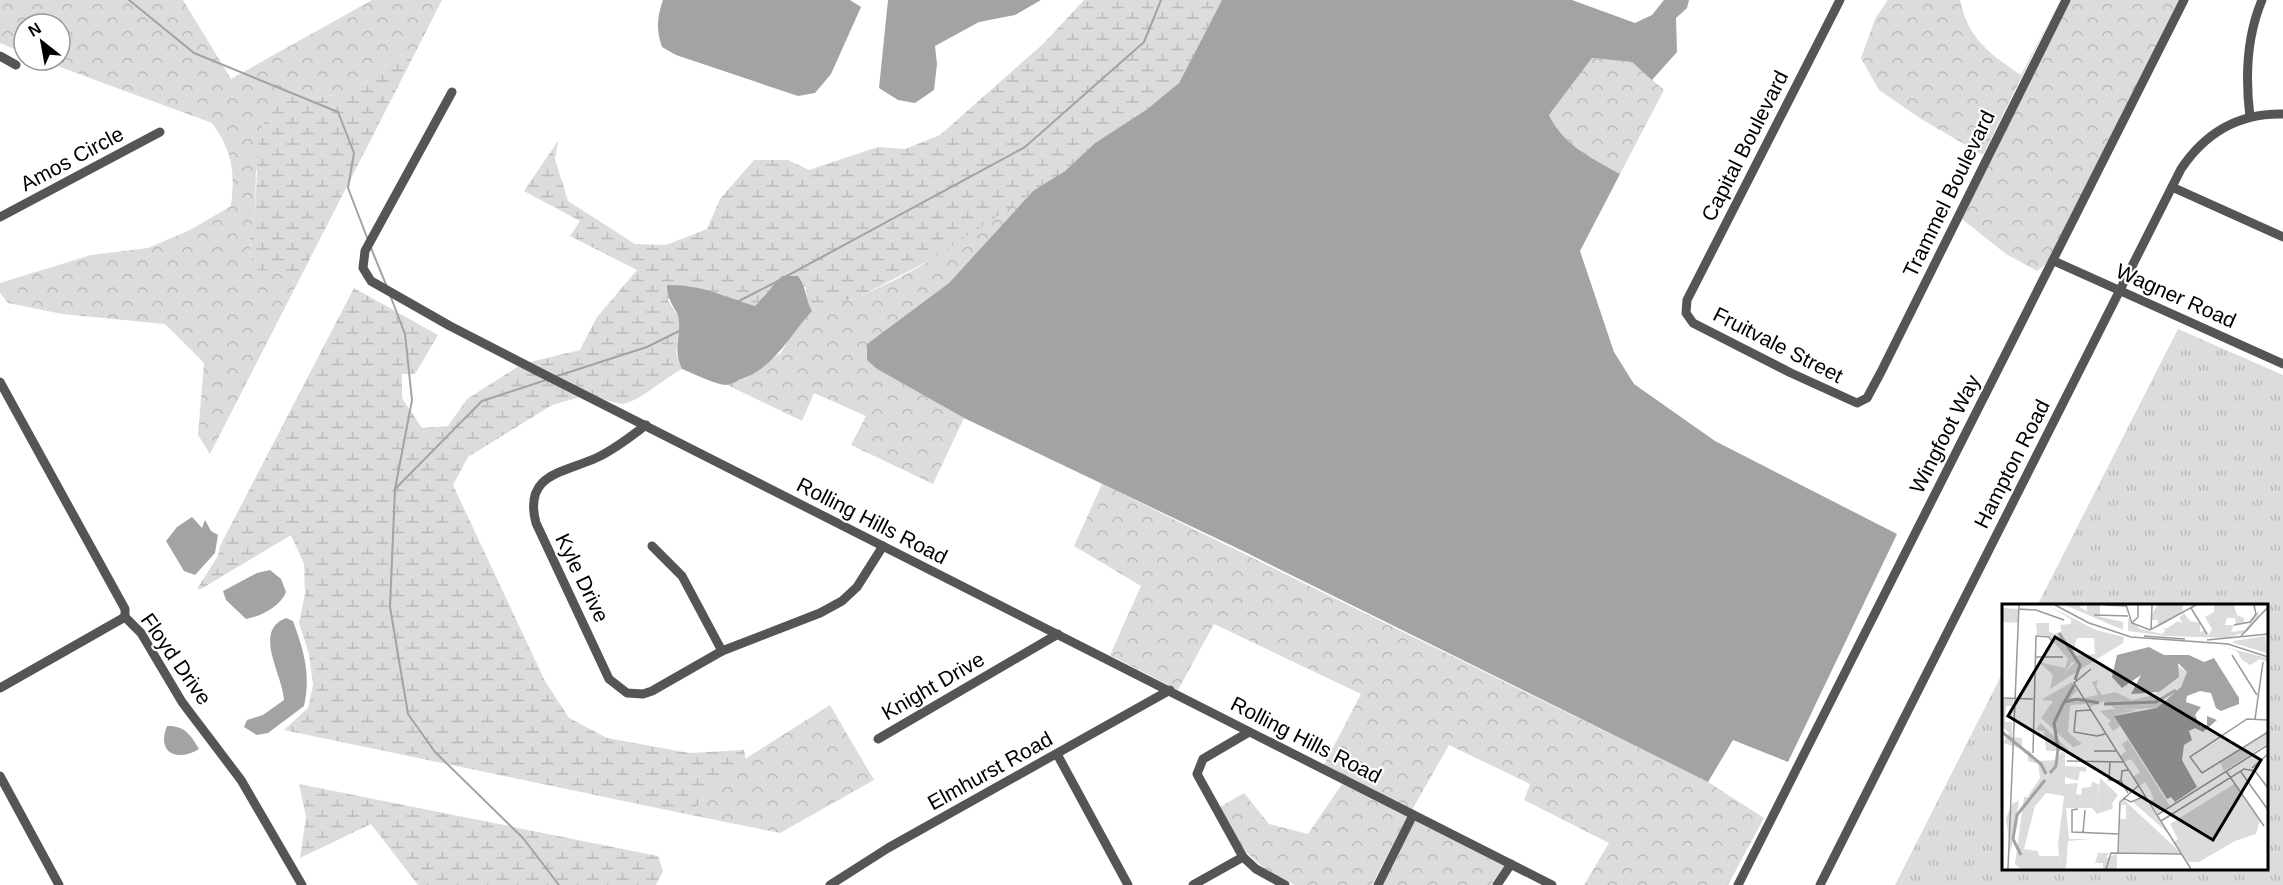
<svg xmlns="http://www.w3.org/2000/svg" width="2283" height="885" font-family="Helvetica,sans-serif">
	<style>
		.grass { fill: url(#grass-tufts) }
		.forest { fill: url(#forest-crowns) }
		.wetland { fill: url(#wetland-marsh) }
		.water { fill: #a3a3a3 }
		.lines { fill: none; stroke-linecap: round; stroke-linejoin: round }
		.stream { stroke: #a3a3a3; stroke-width: 2 }
		.minor { stroke: #555; stroke-width: 9 }
		.labels { text-anchor: middle; stroke-width: 4.5; stroke-linejoin: round; paint-order: stroke }
		.street-label { font-size: 21px; fill: #000; stroke: #fff }
		.inset-river { fill: none; stroke: #a3a3a3; stroke-width: 3 }
		.inset-road { fill: none; stroke: #999; stroke-width: 1.5 }
		.view { fill: #000; fill-opacity: 0.15; stroke: #000; stroke-width: 3 }
		.inset-edge { fill: none; stroke: #000; stroke-width: 3 }
	</style>
	<defs>
		<pattern id="grass-tufts" width="24" height="20" patternUnits="userSpaceOnUse" patternTransform="scale(1.5)"><rect width="24" height="20" fill="#dcdcdc"/><path d="M3 7l-1-3M5 7V3M7 7l1-3M15 17l-1-3M17 17v-4M19 17l1-3" fill="none" stroke="#bbb"/></pattern>
		<pattern id="forest-crowns" width="20" height="18" patternUnits="userSpaceOnUse" patternTransform="scale(1.5)"><rect width="20" height="18" fill="#dcdcdc"/><path d="M2 6a3 3 0 1 1 6 0M12 15a3 3 0 1 1 6 0" fill="none" stroke="#bbb"/></pattern>
		<pattern id="wetland-marsh" width="20" height="14" patternUnits="userSpaceOnUse" patternTransform="scale(1.5)"><rect width="20" height="14" fill="#dcdcdc"/><path d="M1 5h8M5 5V1M11 12h8M15 12V8" fill="none" stroke="#bbb"/></pattern>
	</defs>
	<rect width="100%" height="100%" fill="#fff"/>
	<polygon class="grass" points="2178,329 2283,375 2283,885 1895,885 2004,670 2004,868 2266,868 2266,606 2037,606"/>
	<g class="forest">
		<path d="M 0,0 L 183,0 L 231,79 L 372,0 L 442,0 L 412,59 L 397,53 C 382,77 350,93 323,97 C 311,99 297,96 285,96 L 256,171 L 255,212 L 250,239 L 252,269 L 277,271 L 297,284 L 210,454 L 198,435 L 204,363 L 165,324 L 62,314 L 8,303 L 0,293 L 0,283 L 91,255 L 148,248 L 190,230 L 231,206 C 235,170 233,153 212,123 L 41,60 L 60,60 L 60,24 L 24,24 L 24,53 L 0,43 Z"/>
		<path d="M 1888,0 L 1960,0 C 1968,39 1990,54 2021,75 L 2060,0 L 1983,155 L 1921,119 L 1879,90 L 1861,58 L 1876,17 Z"/>
		<polygon points="2071,0 2179,0 2047,263 2037,271 2006,254 1962,219"/>
		<path d="M 1592,58 L 1632,62 L 1664,90 L 1620,174 C 1592,159 1564,145 1549,115 Z"/>
		<polygon points="1033,191 949,283 867,344 877,369 964,418 933,484 851,445 866,416 814,393 802,421 727,385 746,378 781,353 794,330 812,311 859,297 899,278 934,258"/>
		<polygon points="1102,484 1708,782 1764,818 1728,885 1584,885 1609,843 1524,800 1530,784 1449,745 1412,810 1324,765 1361,694 1214,624 1178,690 1110,655 1141,586 1074,546"/>
		<polygon points="830,705 874,780 780,833 691,815 708,791 746,765 745,759"/>
		<polygon points="1342,784 1407,817 1372,885 1295,885 1267,871 1245,851 1220,807 1244,793 1269,824 1308,834"/>
		<polygon points="1415,821 1504,866 1491,885 1383,885"/>
	</g>
	<g class="wetland">
		<path d="M 1084,0 L 1222,0 L 1179,83 L 1146,110 L 1095,143 L 1065,171 L 934,258 L 859,297 L 812,311 L 807,303 L 806,287 L 770,289 L 755,306 L 735,300 L 667,299 L 680,319 L 676,353 L 682,369 C 663,379 648,395 627,403 C 610,409 548,371 530,362 L 580,350 L 597,317 L 637,270 L 570,236 L 580,221 L 524,191 L 558,141 L 555,159 L 568,201 L 635,244 L 666,245 L 707,229 L 720,199 L 754,160 L 788,160 L 809,170 L 878,147 L 905,149 L 940,135 L 1043,44 Z"/>
		<path d="M 397,53 L 412,59 L 297,284 L 277,271 L 252,270 L 250,239 L 255,212 L 259,130 L 285,96 C 297,96 311,99 323,97 C 350,93 382,77 397,53 Z"/>
		<polygon points="354,288 438,335 415,374 402,374 402,398 422,428 448,426 467,399 519,366 580,397 552,405 468,457 453,485 545,681 569,718 607,738 651,746 689,753 744,750 747,765 708,791 691,815 284,730 308,708 313,685 309,654 299,623 305,594 304,564 291,535 201,589 197,589 218,556 220,546"/>
		<polygon points="299,784 658,856 663,871 656,885 418,885 371,824 300,858 306,817"/>
	</g>
	<g class="water">
		<path d="M 663,0 L 850,0 L 861,7 L 831,74 L 815,93 L 798,96 L 676,55 L 662,47 C 656,30 657,17 663,0 Z"/>
		<polygon points="888,0 1041,0 1015,15 979,22 935,46 937,64 934,90 915,103 898,100 879,88"/>
		<path d="M 1222,0 L 1572,0 L 1635,23 L 1652,15 L 1664,0 L 1689,0 L 1687,8 L 1676,18 L 1677,52 L 1652,80 L 1632,62 L 1592,58 L 1549,115 C 1564,146 1592,158 1620,174 L 1580,251 L 1614,352 L 1634,384 L 1715,441 L 1897,534 L 1788,762 L 1733,740 L 1708,782 L 1243,551 L 964,418 L 877,369 L 867,360 L 867,344 L 949,283 L 1033,191 L 1065,171 L 1095,143 L 1146,110 L 1179,83 Z"/>
		<path d="M 782,276 L 798,276 C 807,288 805,299 812,311 C 788,337 775,368 739,380 C 736,382 730,385 726,385 C 713,384 695,374 682,369 C 673,348 680,342 679,321 C 679,310 667,304 667,285 C 704,285 721,296 755,306 Z"/>
		<polygon points="192,517 202,528 205,520 211,531 218,535 215,553 195,575 184,571 166,541 177,527"/>
		<path d="M 270,570 L 281,579 L 286,592 C 280,607 261,616 246,619 L 226,600 L 223,591 L 257,573 Z"/>
		<path d="M 286,618 L 293,621 C 304,651 311,675 304,706 L 268,733 L 257,735 L 244,727 L 247,720 L 263,715 L 284,700 C 283,675 252,631 286,618 Z"/>
		<path d="M 167,726 C 185,726 190,734 199,749 C 178,762 156,754 167,726 Z"/>
	</g>
	<g class="lines">
		<g class="stream">
			<polyline points="129,0 194,53 338,112 354,153 348,188 368,240"/>
			<polyline points="371,248 387,287"/>
			<polyline points="785,277 1025,147 1144,42 1161,0"/>
			<polyline points="390,295 405,334 412,400 395,489"/>
			<polyline points="737,302 780,280"/>
			<polyline points="554,377 647,347 681,330"/>
			<polyline points="546,380 482,401 395,489 390,607 408,714 435,752 523,838 559,885"/>
		</g>
		<g class="minor">
			<polyline points="1840,0 1687,300 1686,313 1693,323 1791,373 1857,403 1867,398 1881,372 2066,0"/>
			<polyline points="0,56 16,65"/>
			<polyline points="452,92 365,251 363,268 371,281 450,326 553,379 1552,885"/>
			<path d="M 2250,117 C 2245,77 2246,38 2262,0"/>
			<polyline points="2172,187 2283,237"/>
			<polyline points="0,217 160,132"/>
			<polyline points="2054,261 2283,364"/>
			<polyline points="0,382 125,609 125,617"/>
			<path d="M 646,425 C 630,437 614,450 596,458 C 563,473 523,474 536,523 L 609,679 L 627,693 L 643,694 L 652,691 L 722,651 L 820,613 L 842,601 L 857,587 L 883,546"/>
			<polyline points="652,546 682,576 722,651"/>
			<polyline points="125,617 141,633 182,702 241,780 302,885"/>
			<polyline points="0,688 125,617"/>
			<polyline points="1249,732 1203,759 1197,774 1243,857 1256,869 1285,885"/>
			<polyline points="878,739 1058,634"/>
			<polyline points="1057,754 1128,885"/>
			<polyline points="0,776 59,885"/>
			<polyline points="830,885 888,848 1170,690"/>
			<polyline points="1193,885 1243,857"/>
			<polyline points="1378,885 1413,815"/>
			<polyline points="1497,885 1511,864"/>
			<polyline points="1738,885 2184,0"/>
			<path d="M 1820,885 L 2181,169 C 2205,133 2239,113 2283,114"/>
		</g>
	</g>
	<g class="labels">
		<g class="street-label">
			<text transform="translate(1745 146) rotate(-63)" y="7">Capital Boulevard</text>
			<text transform="translate(72 159) rotate(-28)" y="7">Amos Circle</text>
			<text transform="translate(1949 194) rotate(-64)" y="7">Trammel Boulevard</text>
			<text transform="translate(2176 296) rotate(24)" y="7">Wagner Road</text>
			<text transform="translate(1778 345) rotate(27)" y="7">Fruitvale Street</text>
			<text transform="translate(1945 434) rotate(-63)" y="7">Wingfoot Way</text>
			<text transform="translate(2012 464) rotate(-63)" y="7">Hampton Road</text>
			<text transform="translate(872 521) rotate(27)" y="7">Rolling Hills Road</text>
			<text transform="translate(582 578) rotate(64)" y="7">Kyle Drive</text>
			<text transform="translate(176 659) rotate(55)" y="7">Floyd Drive</text>
			<text transform="translate(933 686) rotate(-30)" y="7">Knight Drive</text>
			<text transform="translate(1306 740) rotate(27)" y="7">Rolling Hills Road</text>
			<text transform="translate(990 771) rotate(-29)" y="7">Elmhurst Road</text>
		</g>
	</g>
	<g transform="translate(2002 604)">
		<rect width="266" height="266" fill="#fff"/>
		<path d="M 98,174 L 116,191 L 108,203 L 95,202 ZM 232,180 L 258,217 L 254,230 L 233,237 L 197,258 L 186,258 L 172,238 L 176,235 L 168,220 ZM 36,252 L 57,252 L 58,265 L 41,265 Z" fill="#dcdcdc"/>
		<path d="M 45,1 L 94,26 L 122,33 L 121,39 L 87,60 L 70,58 L 62,70 L 65,74 L 48,85 L 51,71 L 37,58 L 63,64 L 66,55 L 47,32 L 35,31 L 34,19 L 47,19 L 47,27 L 52,30 L 60,27 L 58,21 L 69,20 L 69,15 ZM 75,34 L 92,34 L 93,50 L 70,52 ZM 63,1 L 82,1 L 77,3 L 85,7 L 85,1 L 98,1 L 98,12 L 91,11 L 121,18 L 121,26 ZM 156,1 L 181,1 L 180,9 L 155,24 L 156,16 L 150,16 L 150,10 ZM 212,1 L 232,1 L 235,11 L 242,14 L 242,19 L 234,21 L 233,14 L 225,14 L 223,21 L 232,21 L 229,28 L 243,26 L 256,7 L 257,13 L 245,28 L 224,34 L 164,32 L 126,27 L 126,14 L 138,25 L 160,30 L 163,27 L 161,22 L 164,25 L 176,17 L 181,19 L 177,14 L 182,9 L 188,17 L 198,19 L 198,28 L 202,26 L 207,31 L 210,25 L 203,13 L 212,8 ZM 0,4 L 17,5 L 16,19 L 0,18 ZM 263,32 L 265,49 L 231,39 L 231,37 ZM 219,42 L 265,54 L 265,58 L 258,55 L 248,61 L 240,56 L 235,47 ZM 1,95 L 11,95 L 11,102 L 4,102 L 3,118 L 10,118 L 10,133 L 20,134 L 20,145 L 1,139 L 7,129 L 0,122 ZM 110,105 L 119,106 L 136,106 L 113,111 L 118,122 L 111,127 L 106,119 L 109,117 L 98,107 ZM 265,129 L 265,140 L 222,167 L 218,158 ZM 126,136 L 168,202 L 155,209 L 147,198 L 152,195 L 148,186 L 143,178 L 137,182 L 131,173 L 138,168 L 129,155 L 122,158 L 118,152 L 124,147 L 120,140 ZM 26,145 L 36,157 L 55,156 L 59,148 L 63,149 L 63,162 L 84,163 L 84,168 L 78,167 L 76,177 L 63,173 L 63,180 L 76,179 L 74,190 L 79,191 L 80,184 L 89,183 L 90,177 L 97,181 L 95,202 L 111,201 L 110,205 L 95,210 L 90,204 L 64,204 L 67,235 L 88,235 L 66,237 L 64,265 L 58,265 L 56,241 L 62,192 L 44,189 L 33,202 L 30,193 L 26,192 L 38,174 L 36,160 L 26,157 ZM 142,193 L 167,230 L 131,198 ZM 121,195 L 177,247 L 178,249 L 117,249 L 118,215 L 124,215 L 124,201 L 119,201 ZM 96,249 L 108,249 L 105,251 L 104,254 L 115,250 L 115,265 L 101,265 L 101,259 L 93,259 Z" fill="#dcdcdc" fill-rule="evenodd"/>
		<path d="M 74,57 L 87,60 L 65,74 L 61,71 ZM 173,60 L 185,68 L 179,83 L 155,104 L 115,106 L 102,97 L 88,103 L 81,94 L 96,91 L 90,78 L 96,76 L 94,82 L 100,91 L 113,88 L 130,96 L 152,91 L 175,73 ZM 70,78 L 75,87 L 68,94 L 80,94 L 84,100 L 68,101 L 66,128 L 80,140 L 71,143 L 39,114 L 51,97 L 39,96 ZM 38,119 L 66,145 L 66,147 L 44,147 L 42,127 L 34,126 ZM 22,193 L 30,193 L 33,202 L 22,245 L 36,247 L 41,265 L 19,265 L 13,260 ZM 17,197 L 9,247 L 9,250 L 4,214 L 11,199 Z" fill="#dcdcdc"/>
		<path d="M 147,43 L 162,51 L 187,51 L 202,58 L 212,54 L 237,94 L 237,100 L 219,107 L 214,104 L 209,89 L 198,87 L 185,92 L 184,98 L 199,103 L 193,111 L 199,123 L 205,121 L 205,112 L 215,116 L 201,128 L 193,124 L 187,127 L 190,136 L 182,141 L 180,156 L 195,183 L 173,198 L 169,193 L 165,195 L 112,112 L 155,104 L 179,83 L 185,68 L 176,59 L 177,73 L 157,88 L 129,90 L 139,71 L 120,84 L 110,73 L 115,51 Z" fill="#a3a3a3"/>
		<path class="inset-river" d="M 57,29 L 78,61 L 73,76M 63,97 L 72,81M 102,100 L 154,98 L 174,86M 0,128 L 39,160 L 44,170M 48,169 L 54,162 L 56,145 L 52,119 L 62,98 L 75,95 L 97,99M 19,251 L 11,235 L 15,211 L 43,176"/>
		<path class="inset-road" d="M 53,1 L 87,19 L 129,33 L 226,40 L 266,53M 104,1 L 124,2M 124,1 L 130,19 L 148,26 L 194,1M 189,4 L 205,30M 17,5 L 34,6 L 62,16M 92,11 L 126,12M 130,19 L 136,13 L 136,1M 232,21 L 248,18 L 254,10 L 252,1M 149,26 L 150,1M 142,32 L 183,35M 239,32 L 266,3M 205,36 L 266,30M 230,51 L 255,91M 33,53 L 61,53M 89,65 L 72,79 L 189,265M 0,94 L 31,95M 89,106 L 74,107 L 72,128 L 95,132 L 103,130M 253,115 L 261,58M 266,116 L 245,115 L 188,153 L 200,169 L 266,128M 92,147 L 114,147M 31,149 L 34,32 L 47,33 L 51,39M 65,157 L 121,158M 108,158 L 107,176 L 119,177M 250,164 L 266,150M 224,167 L 262,222M 239,168 L 266,206M 126,189 L 119,177 L 120,167 L 126,166M 121,194 L 129,198 L 143,192M 76,205 L 70,206 L 70,228 L 117,230M 155,211 L 266,141M 159,217 L 242,165 L 253,167 L 266,184M 81,229 L 83,206M 116,249 L 118,198 L 136,182M 6,265 L 17,1M 104,265 L 109,249 L 179,250"/>
		<path class="view" d="M 53,33 L 259,156 L 211,236 L 6,112 Z"/>
		<rect width="266" height="266" class="inset-edge"/>
	</g>
	<g transform="translate(42 42) rotate(329)"><circle r="28" fill="#ffffff" stroke="#999999" stroke-width="1.5"/>
	<path d="M0-4.5L10 22L0 15L-10 22Z" fill="#000000"/>
	<text y="-9" font-size="16" font-weight="bold" text-anchor="middle" fill="#000000">N</text>
	</g>
</svg>
